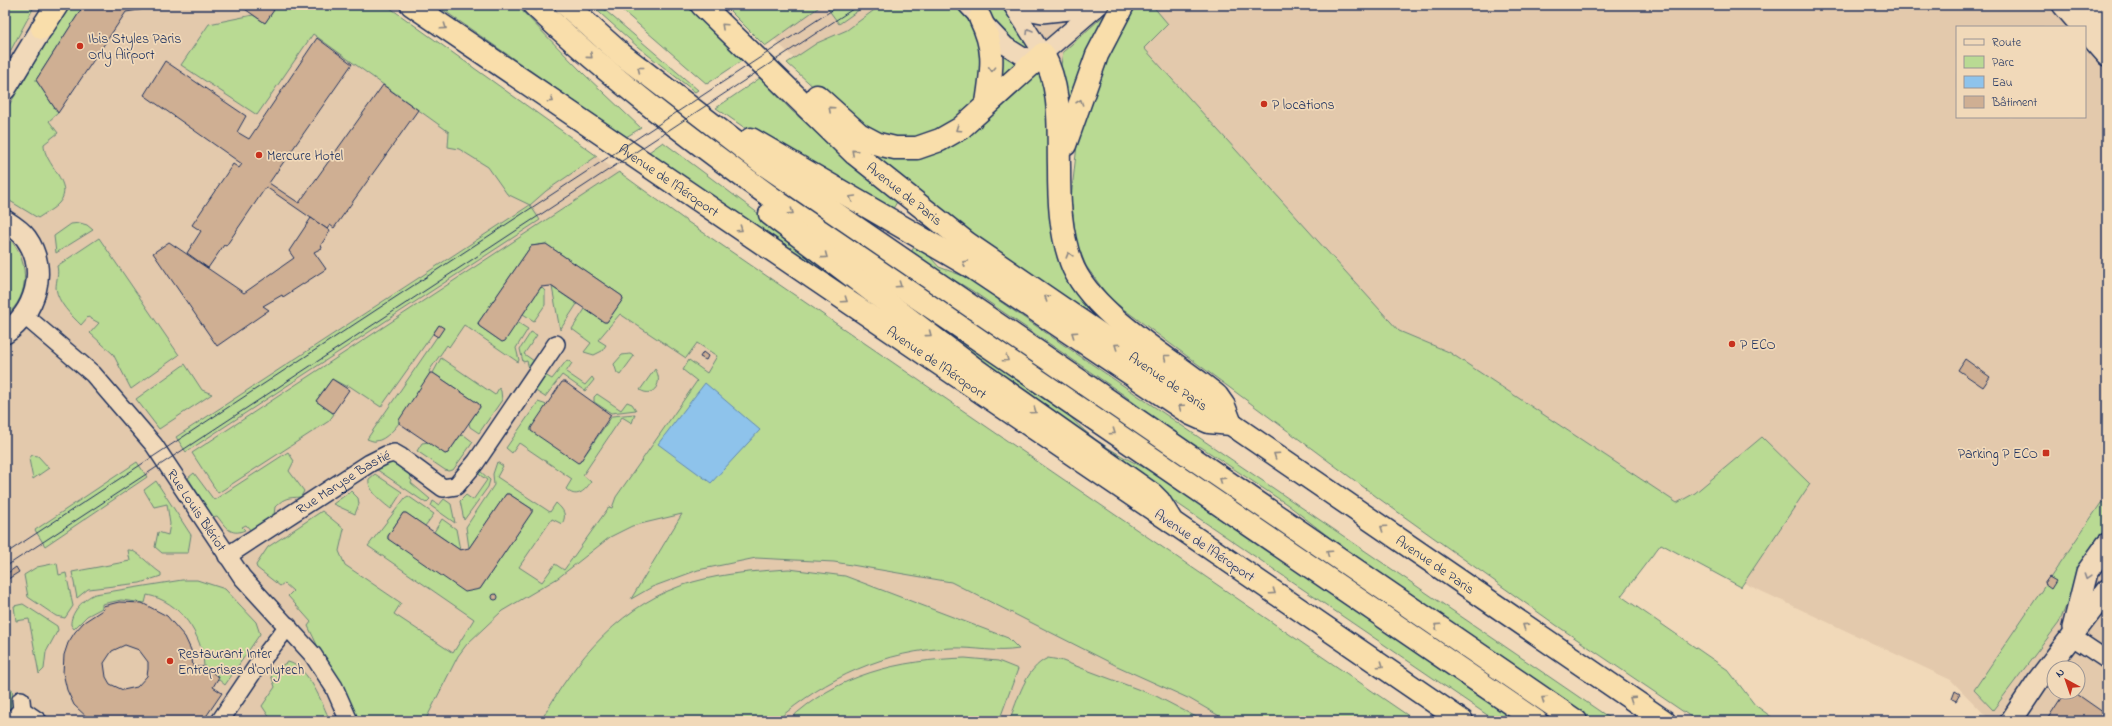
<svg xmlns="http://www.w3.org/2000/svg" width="2112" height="726" font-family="'Indie Flower',sans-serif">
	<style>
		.built { fill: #e3c9ac; fill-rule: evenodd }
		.green { fill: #b9da93; stroke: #6a8478 }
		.water { fill: #8ec3eb; stroke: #6088b3 }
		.building { fill: #cfaf93; stroke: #1b2f5e; fill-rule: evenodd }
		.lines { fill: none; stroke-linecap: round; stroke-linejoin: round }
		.minor-casing { stroke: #1b2f5e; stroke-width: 20 }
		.tertiary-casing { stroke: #1b2f5e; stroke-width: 24 }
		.trunk-casing { stroke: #1b2f5e; stroke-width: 25 }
		.motorway-casing { stroke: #1b2f5e; stroke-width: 25 }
		.minor { stroke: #f1d9b9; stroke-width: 17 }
		.tertiary { stroke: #f1d9b9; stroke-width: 21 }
		.trunk { stroke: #f9deab; stroke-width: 22 }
		.motorway { stroke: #f9deab; stroke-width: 22 }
		.tram { stroke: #1b2f5e; stroke-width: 1 }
		.oneway { stroke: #8a8684 }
		.oneway2 { stroke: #86848c }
		.poi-dot { fill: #c8321e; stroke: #f1d9b9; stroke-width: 1.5 }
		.labels { text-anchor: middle; stroke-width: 3.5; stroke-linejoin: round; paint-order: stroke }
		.poi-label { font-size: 14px; fill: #1b2f5e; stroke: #f1d9b9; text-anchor: start }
		.street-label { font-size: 14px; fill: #1b2f5e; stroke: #f1d9b9 }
	</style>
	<rect width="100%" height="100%" fill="#f1d9b9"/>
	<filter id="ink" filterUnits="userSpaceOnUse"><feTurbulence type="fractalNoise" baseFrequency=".025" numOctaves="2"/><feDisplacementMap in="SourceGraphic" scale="8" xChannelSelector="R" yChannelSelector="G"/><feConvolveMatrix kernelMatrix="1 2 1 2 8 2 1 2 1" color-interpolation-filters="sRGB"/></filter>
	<g filter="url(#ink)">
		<g class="built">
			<polygon points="5,5 386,5 685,220 996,433 1346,721 5,721"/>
			<path d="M 738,5 L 2107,5 L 2107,721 L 1986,721 L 1988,718 L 1951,680 L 1285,368 L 1035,64 L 872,132 ZM 1957,27 L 2085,27 L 2085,117 L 1957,117 ZM 2054,668 L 2078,668 L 2078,692 L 2054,692 Z"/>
		</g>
		<g class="green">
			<polygon points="10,5 35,5 5,61 5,26"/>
			<path d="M 69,5 L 84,5 L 36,80 L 58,113 L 49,121 L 58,133 L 44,144 C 43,164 76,184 59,203 C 54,209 45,213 38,218 L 5,198 L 5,112 Z"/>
			<polygon points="267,5 386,5 597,156 546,191 530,205 540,220 186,452 176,437 530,205 507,194 488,167 459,149 448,147 449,132 313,34 257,115 181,65 209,24 253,15 265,23 274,10"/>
			<polygon points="436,5 516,5 585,75 641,128 626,137"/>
			<polygon points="591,5 599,5 698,90 695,92 638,47"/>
			<polygon points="616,5 686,5 743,60 707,84"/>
			<polygon points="724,5 822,5 765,46"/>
			<polygon points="833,5 866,5 839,24 828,9"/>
			<polygon points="881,5 960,5 981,35 981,95 936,137 886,138 839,110 787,63 817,43 847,30"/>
			<polygon points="976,5 999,5 1017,26 1030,48 1029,49 1020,49"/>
			<polygon points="1133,5 1152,5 1168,24 1144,48 1399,331 1449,352 1677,503 1695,493 1762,437 1810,484 1741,587 1661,544 1621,596 1728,670 1755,705 1777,721 1697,721 1556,625 1381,500 1110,299 1086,266 1076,241 1071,199 1080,118 1115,32"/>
			<polygon points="1109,11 1072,104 1068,103 1061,65 1063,52"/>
			<polygon points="1000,46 1016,65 1001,79"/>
			<polygon points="1037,71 1046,84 1050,171 1091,305 1084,312 983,242 862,146 910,154"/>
			<polygon points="760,78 792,111 897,202 891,212 755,135 716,108"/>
			<polygon points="663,142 831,268 860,298 649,152"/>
			<path d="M 619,172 L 685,220 L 1416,721 L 1228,721 L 1190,699 L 1117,666 L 951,582 L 834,562 L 756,558 L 698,570 L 652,587 L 631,599 L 682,514 L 632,526 L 610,537 L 558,578 L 502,611 L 467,644 L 458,656 L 425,721 L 355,721 L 335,672 L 319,649 L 308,626 L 311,622 L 288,596 L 293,591 L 284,583 L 280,586 L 257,568 L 256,565 L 268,547 L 322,511 L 344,529 L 339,551 L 345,565 L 401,603 L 394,614 L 453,653 L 474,619 L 368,546 L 405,498 L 408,496 L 434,514 L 425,526 L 406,513 L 403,513 L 388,536 L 388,539 L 480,589 L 532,512 L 532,509 L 509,494 L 506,494 L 469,548 L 466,527 L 494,485 L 493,474 L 497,462 L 503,466 L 497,477 L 550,512 L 556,503 C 564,510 567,515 562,524 L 552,519 L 519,567 L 542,582 L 555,564 L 564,570 L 609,507 L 612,508 L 616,497 L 697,381 L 683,370 L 689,360 L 707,373 L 717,356 L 697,343 L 686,358 L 620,314 L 598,340 L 606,345 L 602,351 L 594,355 L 584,352 L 591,343 L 572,329 L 585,309 L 604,322 L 607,322 L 623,299 L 622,296 L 546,244 L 531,246 L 478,323 L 479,326 L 502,342 L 517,322 L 528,329 L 516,348 L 519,360 L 518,362 L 464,325 L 449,347 L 447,345 L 429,371 L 430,373 C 420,389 396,439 376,441 C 374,442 370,440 367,439 L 443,328 L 439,325 L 381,407 L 348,385 L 347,387 L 332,379 L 316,401 L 334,414 L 329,421 L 218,493 L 192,453 Z"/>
			<polygon points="80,223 87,225 93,230 56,253 54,236 71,224"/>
			<path d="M 5,235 C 30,255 32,297 5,316 Z"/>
			<path d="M 99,238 L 179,355 L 131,389 L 113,354 L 90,333 L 99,323 L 88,317 L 81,325 C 71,315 58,303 56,288 C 56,281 59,274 57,266 Z"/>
			<polygon points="917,242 939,267 1004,291 998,300 1614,721 1593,721 1560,700 1334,541 1288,505 1201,447 1190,446 1124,395 971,290 910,254"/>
			<polygon points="541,287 545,291 545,305 534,321 523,314"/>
			<polygon points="552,287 577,304 560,330"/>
			<path d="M 914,305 L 1069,415 C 1094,445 1134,462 1168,480 L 1520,721 L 1496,721 L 1115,461 L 910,311 Z"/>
			<polygon points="531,332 537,335 524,354 534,361 529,369 527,361 523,362 520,349"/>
			<polygon points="630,354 634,356 620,375 617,373 614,364 622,355"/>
			<polygon points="441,358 495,395 499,388 501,391 502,400 479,433 470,427 469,423 480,407 479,404 433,373"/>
			<polygon points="567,360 572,363 566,372 585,385 592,377 594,380 585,391 562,375 545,397 534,390 545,375 552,379"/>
			<polygon points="185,364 202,390 212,394 159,429 136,399"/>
			<path d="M 655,369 C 664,381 654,399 640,390 Z"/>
			<polygon points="597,394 621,410 627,402 632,404 636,410 611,413 594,402 594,397"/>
			<path d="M 538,402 L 547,405 L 578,462 L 580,462 L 612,416 L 635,414 L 632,423 L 622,417 L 583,475 L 591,482 C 584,492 576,499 566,489 L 572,479 L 519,443 L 512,453 L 506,448 Z"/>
			<polygon points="464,435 473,442 453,470 448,471 445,470 417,451 422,443 429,442 445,454 448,453 460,436"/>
			<path d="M 288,452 L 294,461 L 289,471 L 304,491 L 301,497 C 288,498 285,497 275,507 L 274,515 L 252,532 L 246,525 L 242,527 L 245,530 C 230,537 225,526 217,516 L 213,517 L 188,478 L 194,473 L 214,500 Z"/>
			<polygon points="32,455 38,456 49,468 33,479 29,459"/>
			<polygon points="391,461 413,474 410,479 412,481 411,483 430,499 426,503 376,469"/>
			<polygon points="137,462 147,477 45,546 35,530"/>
			<polygon points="479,470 490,480 488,487 464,520 460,501 466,495 473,500 487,480 477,473"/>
			<path d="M 375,474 L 402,492 L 391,509 C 383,503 367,490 369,479 Z"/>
			<polygon points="156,481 191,535 188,553 162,553 155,547 158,532 168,535 170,524 167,504 154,507 144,490"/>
			<polygon points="351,491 358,498 359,504 355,514 333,504"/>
			<polygon points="444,499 451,504 455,523 431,506 433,501 439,505"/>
			<polygon points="2107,501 2107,526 2087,556 2059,623 1993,710 1974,690 2101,503"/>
			<polygon points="442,519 456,529 460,550 434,532"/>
			<path d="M 128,550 C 136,549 151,567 161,573 L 161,576 L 140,583 L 88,589 L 77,598 L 72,572 L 130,561 Z"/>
			<polygon points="57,563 59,575 66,573 73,606 65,618 56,616 28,597 24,575 37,567"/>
			<path d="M 789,569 L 845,576 L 1008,638 L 1019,649 C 996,653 975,647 952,648 C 885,650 826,678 776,721 L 541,721 C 574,660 624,601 693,582 C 725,573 757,571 789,569 Z"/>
			<path d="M 182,580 L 197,580 L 225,589 L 256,622 L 260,634 L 225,685 L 218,679 L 219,677 L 204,667 C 203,635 180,601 147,595 L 145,603 L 121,600 L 102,604 L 102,608 L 87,616 L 74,629 L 71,625 C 70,613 84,598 95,594 Z"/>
			<polygon points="23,604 57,626 58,630 46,652 44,669 39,674 29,619 16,621 14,606"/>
			<path d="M 965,658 L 998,661 L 1018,669 L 999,721 L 788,721 C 837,674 899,660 965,658 Z"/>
			<path d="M 1048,658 L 1060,660 L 1156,696 L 1204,721 L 1009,721 C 1018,700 1025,668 1048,658 Z"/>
			<path d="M 288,662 C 309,667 322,703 330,721 L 272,721 L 262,706 L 275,687 L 271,675 L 273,670 Z"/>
			<polygon points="12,689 14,703 9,711 5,713 5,691"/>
		</g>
		<polygon class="water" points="705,383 760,430 711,483 658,444"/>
		<g class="building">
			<polygon points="84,5 171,5 126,12 58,113 36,80"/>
			<polygon points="239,5 267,5 274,10 265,23"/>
			<polygon points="317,38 352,64 269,183 299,203 383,85 418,110 334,228 330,225 327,229 266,187 226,246 224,245 208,268 187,253 201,231 192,225 233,164 239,168 242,164 144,95 165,61 246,116 237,132 249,139"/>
			<polygon points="311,218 330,231 321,245 322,248 314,252 326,269 283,297 282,295 263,306 269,310 217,346 153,253 169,242 244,293 294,258 289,251"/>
			<polygon points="546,244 622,296 623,299 607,322 604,322 551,286 541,287 505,341 502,342 479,326 478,323 531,246"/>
			<polygon points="439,325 444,328 438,337 433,334"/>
			<polygon points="703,352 708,356 706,360 700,357"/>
			<polygon points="1965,359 1990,377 1983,387 1958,370"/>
			<polygon points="430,373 433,373 479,404 480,407 448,453 445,454 399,423 399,420"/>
			<polygon points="332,379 349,390 333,413 316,401"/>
			<polygon points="562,382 565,382 611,415 580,462 578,463 531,431 531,428"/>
			<polygon points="506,494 509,494 532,509 532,512 480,589 465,592 388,539 388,536 403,513 406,513 460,550 469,548"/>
			<polygon points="16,567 19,572 5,581 5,575"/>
			<polygon points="2049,577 2056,581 2051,589 2044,584"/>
			<circle cx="495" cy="597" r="3"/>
			<path d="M 119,602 L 142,603 L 167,616 L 185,637 L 191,650 L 193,667 L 204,667 L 219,677 L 213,687 L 222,693 L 203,721 L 91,721 L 74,705 L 67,690 L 63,673 L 64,655 L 68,643 L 75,632 L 84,622 L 104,609 L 103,606 ZM 125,645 L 139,650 L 148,662 L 148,669 L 147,676 L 137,687 L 123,690 L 110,684 L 106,677 L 104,663 L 112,651 Z"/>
			<polygon points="1955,691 1960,694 1956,701 1952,699"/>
			<polygon points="2065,692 2074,692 2107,715 2107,721 2046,721"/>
		</g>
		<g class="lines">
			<defs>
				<g id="minor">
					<polyline points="967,5 1006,46 1022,56 1028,57 1043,54 1100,5"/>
					<polyline points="1012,5 1043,54"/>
					<polyline points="1016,9 1042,14 1070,11 1091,5"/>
					<path id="s1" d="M 25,316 L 93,374 L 154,445 L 242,577 L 313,655 L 334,687 L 349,721"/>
					<path id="s2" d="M 227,556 L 370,463 L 386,455 L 394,453 L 401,457 L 443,488 L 456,486 L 476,462 L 556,344"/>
					<polyline points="2071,636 2107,660"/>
					<polyline points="21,700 22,710 38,721"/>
					<polyline points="7,721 12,720 22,710"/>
					<polyline points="220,721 257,666 288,626"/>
				</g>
				<g id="tertiary">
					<polyline points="2063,5 2082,27"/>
					<polyline points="2085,5 2107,30"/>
					<polyline points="2085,30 2107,55"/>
					<polyline points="5,89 42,28"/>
					<path d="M 5,221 C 13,226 21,231 26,238 C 49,270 35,313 5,333"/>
					<polyline points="2073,628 2087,572 2107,544"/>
					<polyline points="2011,721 2039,679 2107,590"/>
				</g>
				<g id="trunk">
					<path d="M 534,5 C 610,78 694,141 779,203 L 1536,721"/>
					<polyline points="566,5 621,54 765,165 1576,721"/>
					<path d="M 1043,54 C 1062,89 1058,128 1059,167 C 1059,200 1060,231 1071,262 C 1089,313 1175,361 1217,396 L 1224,406 L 1231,424"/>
					<path id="s3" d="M 751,139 L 973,268 L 1191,414 L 1209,422 L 1231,424 L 1664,721"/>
					<polyline points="1065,145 1097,55 1123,5"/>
					<polyline points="770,214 979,372 1153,495 1159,501 1172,522 1462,721"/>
				</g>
				<g id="motorway">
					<path id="s4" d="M 412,5 L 1172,522"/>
					<path id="s5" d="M 702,5 L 855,154 L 967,243 L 1231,424"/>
					<path d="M 980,18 C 996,51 992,68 987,103"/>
					<polyline points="42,28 57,5"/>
					<polyline points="817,96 859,134 878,144 895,148 917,148 940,140 961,128 1043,54"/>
				</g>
			</defs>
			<use href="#minor" class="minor-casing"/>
			<use href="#tertiary" class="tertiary-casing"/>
			<use href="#trunk" class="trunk-casing"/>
			<use href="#motorway" class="motorway-casing"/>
			<use href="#minor" class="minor"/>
			<use href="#tertiary" class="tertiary"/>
			<use href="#trunk" class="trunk"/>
			<use href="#motorway" class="motorway"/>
			<g class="tram">
				<polyline points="5,554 840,5"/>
				<polyline points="5,567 859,5"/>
			</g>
		</g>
		<defs><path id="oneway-chevron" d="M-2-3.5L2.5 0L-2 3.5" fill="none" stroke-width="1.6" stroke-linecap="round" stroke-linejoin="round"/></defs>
		<g class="oneway">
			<use href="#oneway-chevron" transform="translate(724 26) rotate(-137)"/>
			<use href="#oneway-chevron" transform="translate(444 27) rotate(34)"/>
			<use href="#oneway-chevron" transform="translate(590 56) rotate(41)"/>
			<use href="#oneway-chevron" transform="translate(640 69) rotate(-142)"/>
			<use href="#oneway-chevron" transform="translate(992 69) rotate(93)"/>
			<use href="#oneway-chevron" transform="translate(551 100) rotate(34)"/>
			<use href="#oneway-chevron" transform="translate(1080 102) rotate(-71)"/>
			<use href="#oneway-chevron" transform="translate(831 109) rotate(-138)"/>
			<use href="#oneway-chevron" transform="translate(958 129) rotate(146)"/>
			<use href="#oneway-chevron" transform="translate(854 152) rotate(-138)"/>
			<use href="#oneway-chevron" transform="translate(852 198) rotate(-150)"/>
			<use href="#oneway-chevron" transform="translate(791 212) rotate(34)"/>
			<use href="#oneway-chevron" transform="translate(740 229) rotate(34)"/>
			<use href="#oneway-chevron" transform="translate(1069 255) rotate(-106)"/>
			<use href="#oneway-chevron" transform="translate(825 256) rotate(37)"/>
			<use href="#oneway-chevron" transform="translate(965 263) rotate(-150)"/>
			<use href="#oneway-chevron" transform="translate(899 285) rotate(34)"/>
			<use href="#oneway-chevron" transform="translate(1047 298) rotate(-146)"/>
			<use href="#oneway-chevron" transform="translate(845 300) rotate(34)"/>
			<use href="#oneway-chevron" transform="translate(929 334) rotate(37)"/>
			<use href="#oneway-chevron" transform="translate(1074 334) rotate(-146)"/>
			<use href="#oneway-chevron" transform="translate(1117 346) rotate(-146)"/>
			<use href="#oneway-chevron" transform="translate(1166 357) rotate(-142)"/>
			<use href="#oneway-chevron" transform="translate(1006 359) rotate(35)"/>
			<use href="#oneway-chevron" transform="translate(1181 407) rotate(-145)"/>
			<use href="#oneway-chevron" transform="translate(1034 411) rotate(35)"/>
			<use href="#oneway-chevron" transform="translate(1113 432) rotate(34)"/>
			<use href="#oneway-chevron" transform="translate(1276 455) rotate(-146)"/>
			<use href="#oneway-chevron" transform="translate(1222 480) rotate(-146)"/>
			<use href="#oneway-chevron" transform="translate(1383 528) rotate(-146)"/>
			<use href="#oneway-chevron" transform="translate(1329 553) rotate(-146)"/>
			<use href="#oneway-chevron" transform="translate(1273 592) rotate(34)"/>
			<use href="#oneway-chevron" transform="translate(1437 626) rotate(-146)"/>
			<use href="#oneway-chevron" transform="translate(1525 626) rotate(-146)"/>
			<use href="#oneway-chevron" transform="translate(1381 665) rotate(34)"/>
			<use href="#oneway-chevron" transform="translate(1544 699) rotate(-146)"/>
			<use href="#oneway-chevron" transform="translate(1632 699) rotate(-146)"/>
		</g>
		<g class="oneway2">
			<use href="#oneway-chevron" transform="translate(1029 31) rotate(-121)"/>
			<use href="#oneway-chevron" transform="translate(2087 577) rotate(108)"/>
		</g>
	</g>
	<g class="poi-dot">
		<circle cx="80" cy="46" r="4"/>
		<circle cx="1264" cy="104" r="4"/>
		<circle cx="259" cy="155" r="4"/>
		<circle cx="1732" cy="344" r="4"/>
		<rect x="2042" y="449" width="8" height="8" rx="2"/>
		<circle cx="170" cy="661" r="4"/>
	</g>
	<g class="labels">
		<g class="poi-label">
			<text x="88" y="43">Ibis Styles Paris<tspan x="88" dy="16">Orly Airport</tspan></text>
			<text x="1272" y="109">P locations</text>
			<text x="267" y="160">Mercure Hotel</text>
			<text x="1740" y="349">P ECO</text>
			<text x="2038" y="458" text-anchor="end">Parking P ECO</text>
			<text x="178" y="658">Restaurant Inter<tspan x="178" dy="16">Entreprises d'Orlytech</tspan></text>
		</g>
		<g class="street-label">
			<text dy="5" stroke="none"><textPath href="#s4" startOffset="311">Avenue de l'Aéroport</textPath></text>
			<text dy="5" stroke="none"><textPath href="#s5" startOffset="277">Avenue de Paris</textPath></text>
			<text dy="5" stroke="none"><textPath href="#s4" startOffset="635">Avenue de l'Aéroport</textPath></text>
			<text dy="5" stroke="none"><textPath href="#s5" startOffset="601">Avenue de Paris</textPath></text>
			<text dy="5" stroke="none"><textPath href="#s2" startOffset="138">Rue Maryse Bastié</textPath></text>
			<text dy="5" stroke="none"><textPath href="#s1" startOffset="261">Rue Louis Blériot</textPath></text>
			<text transform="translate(1205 545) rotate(34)" y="5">Avenue de l'Aéroport</text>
			<text dy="5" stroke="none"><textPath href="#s3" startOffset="809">Avenue de Paris</textPath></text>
		</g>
	</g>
	<rect width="2112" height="726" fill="none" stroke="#f1d9b9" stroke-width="20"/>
	<rect x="10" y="10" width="2092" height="706" fill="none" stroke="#1b2f5e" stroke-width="1.5" filter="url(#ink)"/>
	<rect x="1956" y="26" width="130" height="92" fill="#f1d9b9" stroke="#9b9595"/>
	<rect x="1964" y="39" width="20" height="6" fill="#f1d9b9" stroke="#9b9595"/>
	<text x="1992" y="46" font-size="12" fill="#1b2f5e">Route</text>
	<rect x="1964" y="56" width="20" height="12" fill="#b9da93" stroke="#9b9595"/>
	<text x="1992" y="66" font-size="12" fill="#1b2f5e">Parc</text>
	<rect x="1964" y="76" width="20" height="12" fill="#8ec3eb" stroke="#9b9595"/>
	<text x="1992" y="86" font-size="12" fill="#1b2f5e">Eau</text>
	<rect x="1964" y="96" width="20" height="12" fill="#cfaf93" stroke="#9b9595"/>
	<text x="1992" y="106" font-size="12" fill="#1b2f5e">Bâtiment</text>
	<g transform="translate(2066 680) rotate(320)"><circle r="19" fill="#f1d9b9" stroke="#9b9595"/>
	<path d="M0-3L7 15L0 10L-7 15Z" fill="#c8321e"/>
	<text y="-6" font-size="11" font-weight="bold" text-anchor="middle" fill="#1b2f5e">N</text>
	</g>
</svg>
